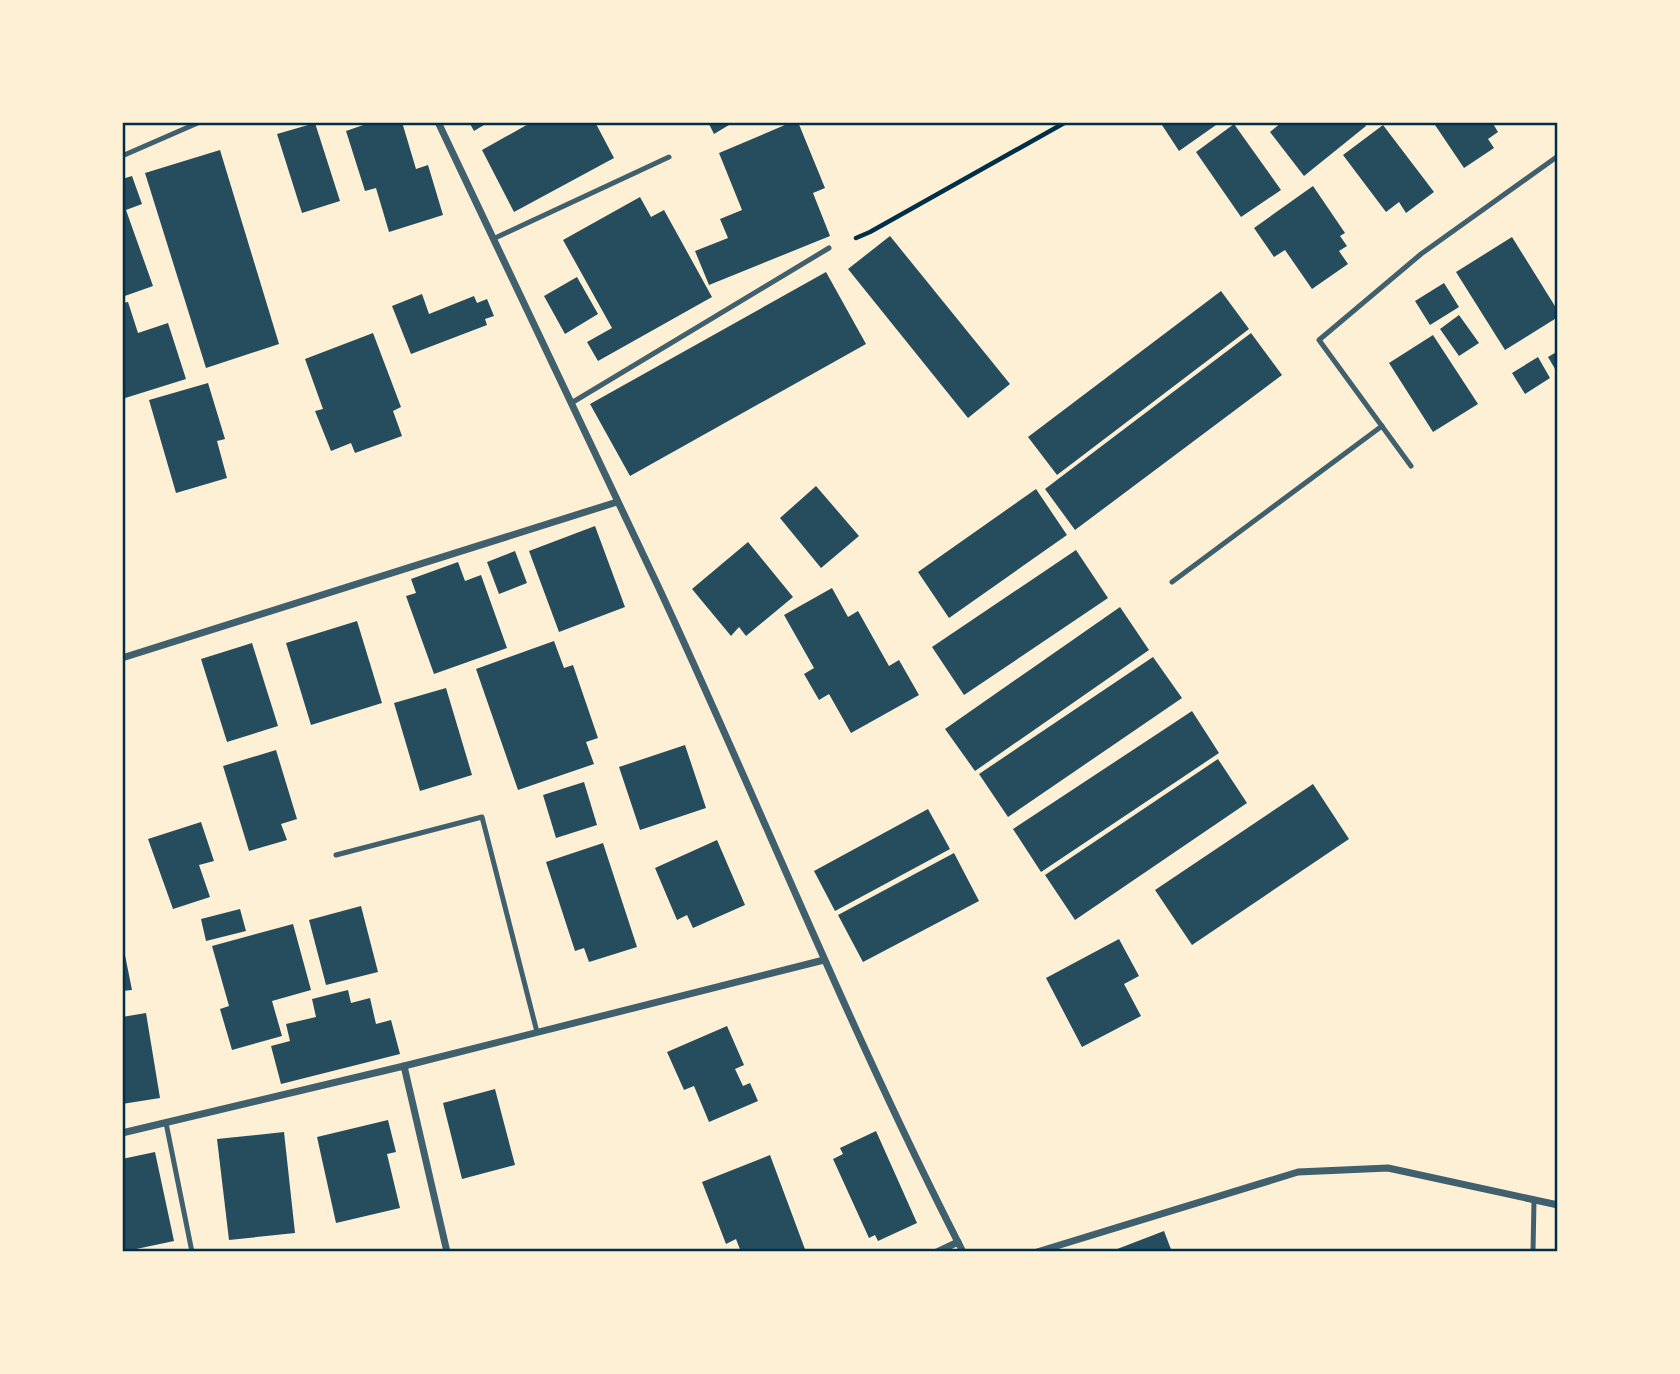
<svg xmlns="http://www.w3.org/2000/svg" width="1680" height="1374" font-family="Figtree,sans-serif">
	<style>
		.building { fill: #264d5e }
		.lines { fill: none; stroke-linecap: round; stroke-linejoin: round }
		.path { stroke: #003049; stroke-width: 4.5 }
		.service { stroke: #3f606c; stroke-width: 5 }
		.minor { stroke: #3f606c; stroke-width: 7 }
		.neatline { fill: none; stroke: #003049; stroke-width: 2.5 }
	</style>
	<rect width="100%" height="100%" fill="#fdf0d5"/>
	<g class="building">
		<polygon points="372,122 402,122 416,169 428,165 443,215 389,232 376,188 365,191 346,131"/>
		<polygon points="469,122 489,122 474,131"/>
		<polygon points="532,122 595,122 614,158 514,212 482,150"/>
		<polygon points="708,122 734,122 714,134"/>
		<polygon points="792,122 798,122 825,188 813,193 830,236 709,285 695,251 728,238 720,219 742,210 719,153"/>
		<polygon points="1160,122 1215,122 1216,125 1179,151"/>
		<polygon points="1282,122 1363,122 1366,126 1304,176 1270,132"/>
		<polygon points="1433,122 1492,122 1498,132 1488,139 1494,148 1464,168"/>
		<polygon points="315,123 340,201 302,213 277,134"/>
		<polygon points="1234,124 1281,190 1241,217 1196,152"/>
		<polygon points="1383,125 1434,192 1406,213 1399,202 1386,212 1343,155"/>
		<polygon points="220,150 279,344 206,368 145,173"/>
		<polygon points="132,176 142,204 126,210 153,286 122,297 122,179"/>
		<polygon points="1313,186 1345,233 1340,236 1347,246 1339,251 1348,264 1312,289 1285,250 1274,257 1254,228"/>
		<polygon points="640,197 651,217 664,210 712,297 598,361 587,342 612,328 563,240"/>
		<polygon points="890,236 1010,384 968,418 848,269"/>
		<polygon points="1512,237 1558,311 1558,317 1505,350 1456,272"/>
		<polygon points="826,272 866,344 630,476 590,404"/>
		<polygon points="577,277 598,314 565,334 544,296"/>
		<polygon points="1444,283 1459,307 1430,325 1415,301"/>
		<polygon points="1221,291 1249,329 1057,475 1028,437"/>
		<polygon points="422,294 429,314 474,296 477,303 487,299 494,316 485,319 487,325 411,354 392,306"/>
		<polygon points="128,302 138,333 168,323 186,379 122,399 122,303"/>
		<polygon points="1459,315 1479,343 1459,356 1440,329"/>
		<polygon points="373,333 401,407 393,411 402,436 355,453 351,443 331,451 315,411 323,409 305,359"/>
		<polygon points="1251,333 1282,375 1075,530 1045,489"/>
		<polygon points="1433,335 1478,404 1433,432 1389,363"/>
		<polygon points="1558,351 1558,374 1548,357"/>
		<polygon points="1538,357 1550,378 1525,394 1512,373"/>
		<polygon points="208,383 225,439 217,441 227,478 176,493 149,400"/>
		<polygon points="816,486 859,536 821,568 780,518"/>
		<polygon points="1036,489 1067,535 949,618 918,572"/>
		<polygon points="595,526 625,607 559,632 529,551"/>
		<polygon points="748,542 793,597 746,636 739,627 731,636 692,589"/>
		<polygon points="1076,550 1108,598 964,695 932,647"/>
		<polygon points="515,551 527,583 499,594 487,562"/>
		<polygon points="458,562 465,581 481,575 507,648 434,674 406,596 416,593 411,579"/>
		<polygon points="832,588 848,617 858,611 889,666 899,660 919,695 851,733 829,694 819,700 804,674 814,668 784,615"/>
		<polygon points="1120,607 1149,650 975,771 945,729"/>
		<polygon points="357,621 382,703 311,725 286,643"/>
		<polygon points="554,641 564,668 573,665 598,738 586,742 594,764 518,790 476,669"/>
		<polygon points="252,643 278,726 227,742 201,659"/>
		<polygon points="1153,657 1182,698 1008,817 979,774"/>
		<polygon points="446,688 472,775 420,791 394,703"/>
		<polygon points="1192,711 1219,753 1041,872 1013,829"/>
		<polygon points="685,745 706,808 640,830 619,767"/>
		<polygon points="276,750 297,819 281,824 287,840 249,851 223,766"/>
		<polygon points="1218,759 1247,803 1075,920 1045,875"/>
		<polygon points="584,782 597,825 556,838 543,795"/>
		<polygon points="1313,784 1349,839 1192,945 1155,890"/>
		<polygon points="928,809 950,849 835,911 814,871"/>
		<polygon points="201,822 214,861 199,865 210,897 173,909 148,839"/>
		<polygon points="717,840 745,905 693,928 687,915 677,920 655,868"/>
		<polygon points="603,843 637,947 589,962 584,948 575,951 546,862"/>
		<polygon points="954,853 979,901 863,962 838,915"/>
		<polygon points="361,906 378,972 326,985 309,920"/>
		<polygon points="240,909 246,931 206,941 201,919"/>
		<polygon points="293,924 311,990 272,1001 282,1036 232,1050 220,1009 229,1006 212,946"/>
		<polygon points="1119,939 1139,976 1124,984 1141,1016 1082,1047 1046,978"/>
		<polygon points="122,940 132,990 122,991"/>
		<polygon points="348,990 351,1003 370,998 376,1024 391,1020 400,1054 281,1084 271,1046 290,1041 286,1024 316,1017 312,999"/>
		<polygon points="146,1013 160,1098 122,1104 122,1017"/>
		<polygon points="727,1026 744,1065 735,1069 743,1086 750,1083 758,1101 709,1122 694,1086 684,1090 667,1052"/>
		<polygon points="495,1089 515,1165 462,1179 443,1103"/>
		<polygon points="388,1120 396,1152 387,1154 400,1208 336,1223 317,1137"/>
		<polygon points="876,1131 917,1223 878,1241 875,1235 869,1238 833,1159 843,1154 840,1148"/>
		<polygon points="284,1132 295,1233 229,1240 217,1139"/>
		<polygon points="155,1152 174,1241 122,1252 122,1159"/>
		<polygon points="770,1155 806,1252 741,1252 736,1239 726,1244 702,1182"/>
		<polygon points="1164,1231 1172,1252 1112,1252 1112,1251"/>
	</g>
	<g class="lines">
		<polyline class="path" points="856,238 870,232 1066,122"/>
		<g class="service">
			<polyline points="122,156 200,122"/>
			<polyline points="493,239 669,157"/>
			<polyline points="573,402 829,248"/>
			<polyline points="1411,466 1319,340 1421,254 1558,156"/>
			<polyline points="1172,582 1382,426"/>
			<polyline points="336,855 482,817 537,1032"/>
			<polyline points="166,1123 192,1252"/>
			<polyline points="1533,1252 1534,1200"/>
		</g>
		<g class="minor">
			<path d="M 438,122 C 511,277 586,431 658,586 C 761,807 851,1034 963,1252"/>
			<polyline points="122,658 617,502"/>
			<polyline points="404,1066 447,1252"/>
			<polyline points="122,1133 404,1066 824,960"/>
			<polyline points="937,1252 958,1242"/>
			<polyline points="1037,1252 1298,1172 1388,1168 1558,1205"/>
		</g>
	</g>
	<rect width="1680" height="1374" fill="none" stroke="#fdf0d5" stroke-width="248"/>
	<rect x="124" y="124" width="1432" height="1126" class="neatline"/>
</svg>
